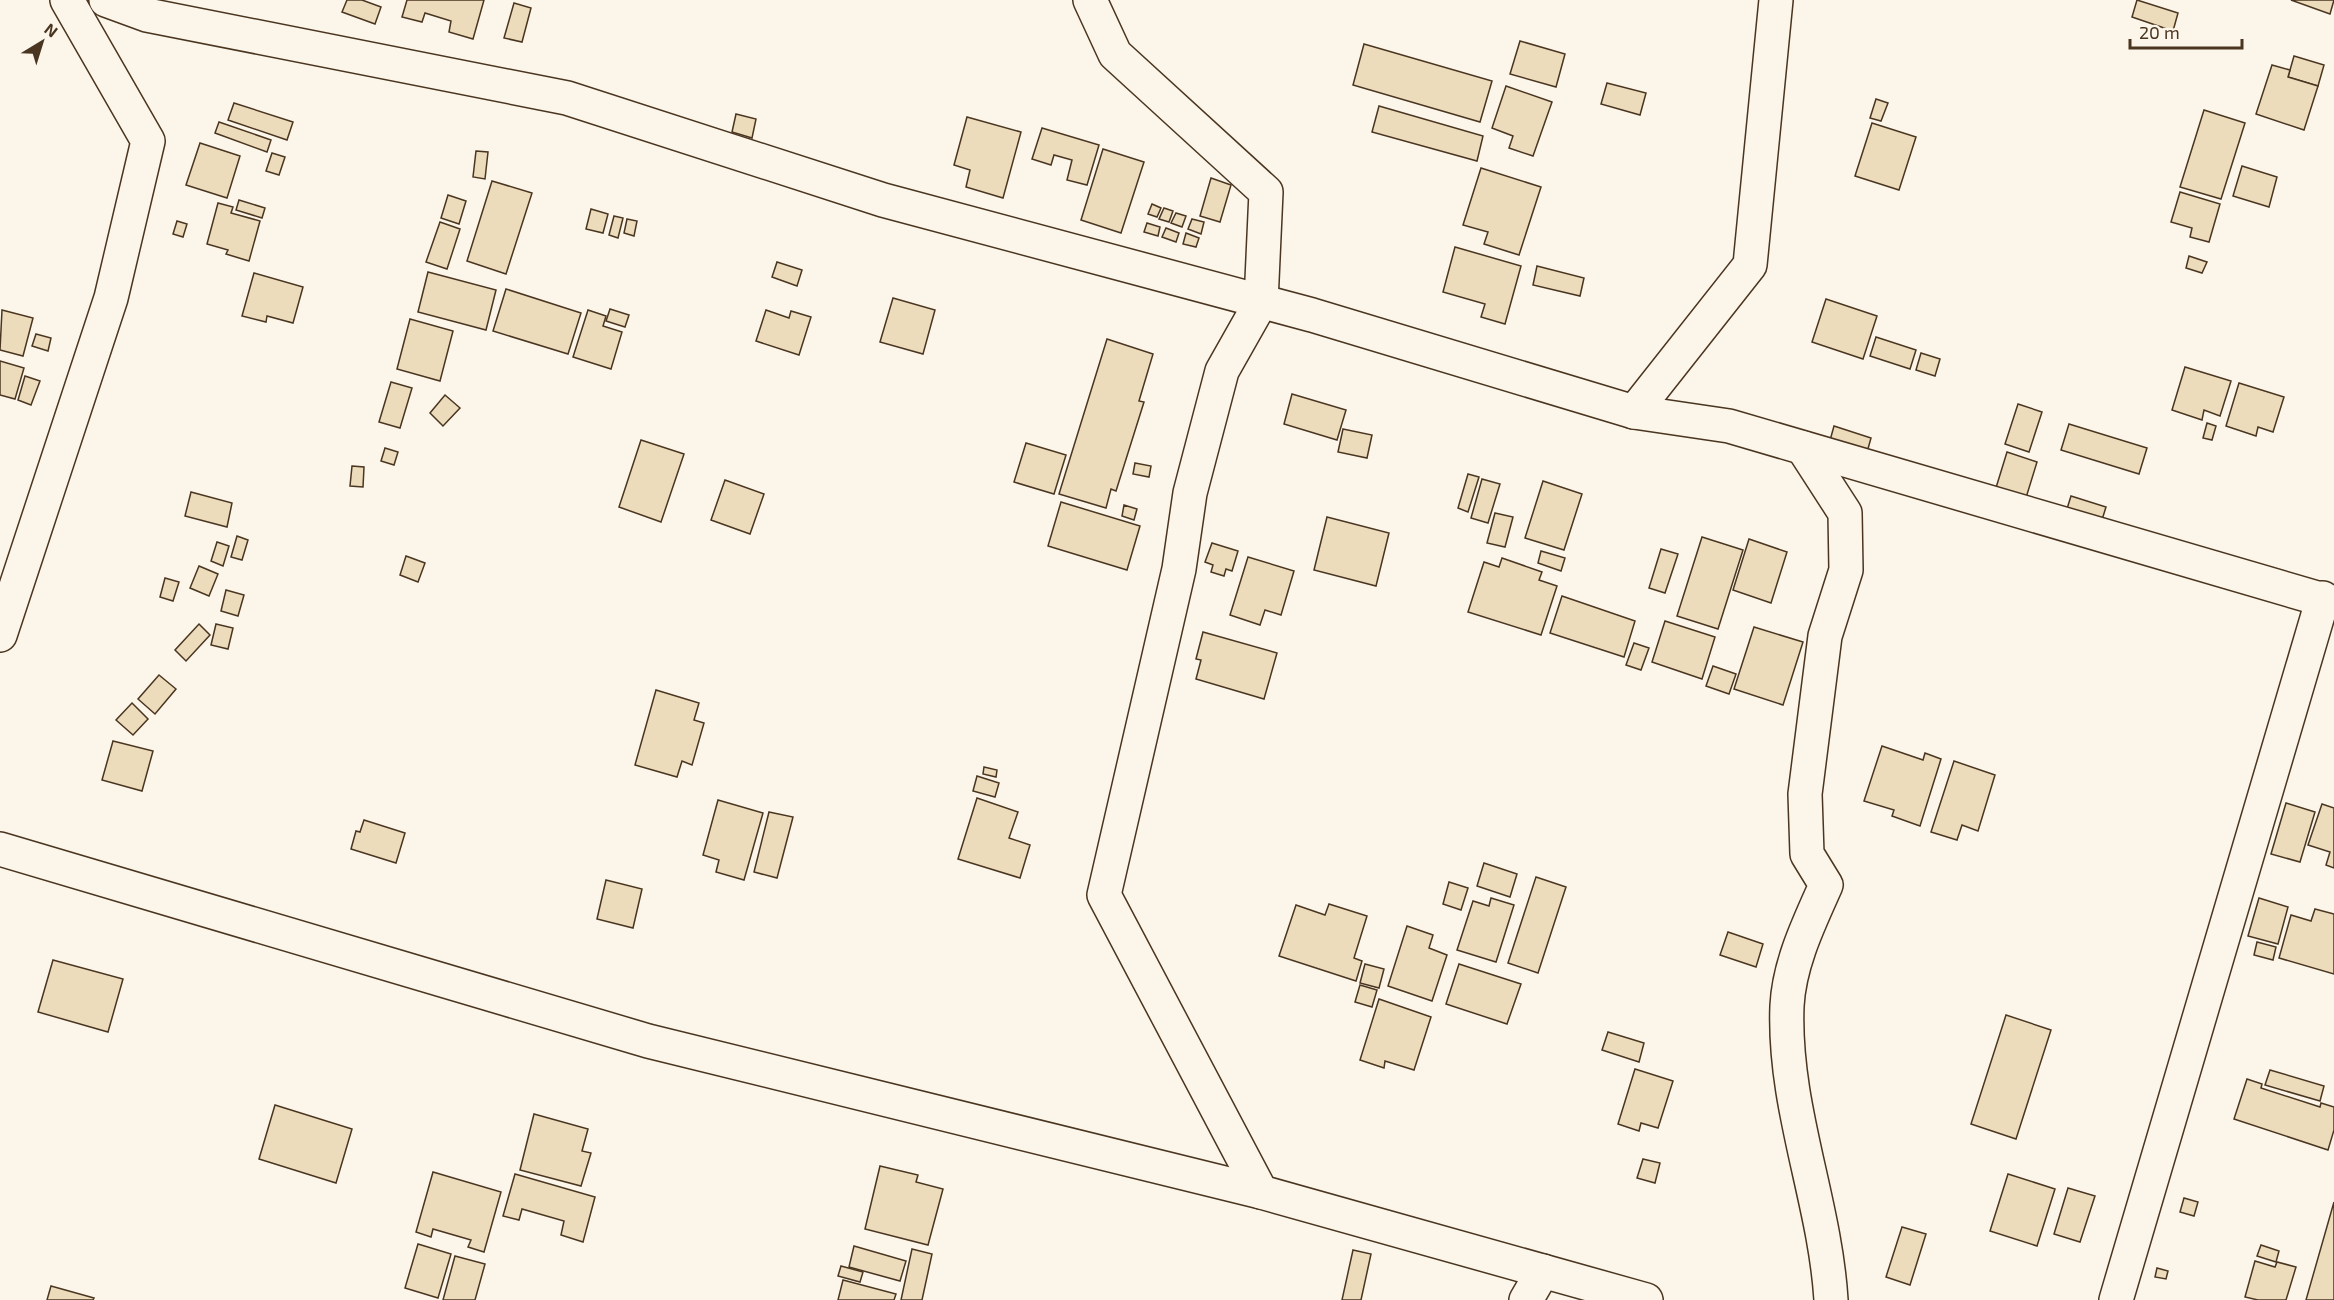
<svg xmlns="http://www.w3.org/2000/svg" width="2334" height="1300" font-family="'Exo 2',sans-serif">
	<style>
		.building { fill: #ecdcbc; stroke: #4a3520; stroke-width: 1.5 }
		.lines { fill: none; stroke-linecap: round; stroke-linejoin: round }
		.minor-casing { stroke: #4a3520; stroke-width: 36 }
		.minor { stroke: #fbf6e9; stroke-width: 33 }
	</style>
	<rect width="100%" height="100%" fill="#fbf6e9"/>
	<g class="building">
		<polygon points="347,0 362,0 381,7 375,24 342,12"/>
		<polygon points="407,0 484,0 473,39 449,32 451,21 425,13 422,22 402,17"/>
		<polygon points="2137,0 2178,13 2173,31 2132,17"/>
		<polygon points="2291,0 2334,0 2330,14"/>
		<polygon points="514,3 531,8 522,42 504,38"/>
		<polygon points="1520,41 1565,54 1556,87 1510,74"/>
		<polygon points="1364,44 1492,81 1480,122 1353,85"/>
		<polygon points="2294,56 2324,65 2318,86 2288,77"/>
		<polygon points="2272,65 2290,70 2288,77 2318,86 2304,130 2256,114"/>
		<polygon points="1607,83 1646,93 1640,115 1601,104"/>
		<polygon points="1506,86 1552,102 1533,156 1509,148 1513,136 1492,128"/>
		<polygon points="1876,99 1888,103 1881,121 1870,118"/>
		<polygon points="234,103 293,122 287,140 228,120"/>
		<polygon points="1379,106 1483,136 1477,161 1372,132"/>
		<polygon points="2204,110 2245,123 2221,199 2180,187"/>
		<polygon points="736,114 756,119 752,138 732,132"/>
		<polygon points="967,117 1021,132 1003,198 966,187 970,170 954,165"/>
		<polygon points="219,122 271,140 267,152 215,133"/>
		<polygon points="1872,123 1916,137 1899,190 1855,176"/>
		<polygon points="1042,128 1099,145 1087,185 1067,180 1072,160 1054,155 1051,165 1032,159"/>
		<polygon points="200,143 240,156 227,198 186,185"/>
		<polygon points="1103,149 1144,162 1121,233 1081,220"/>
		<polygon points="476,151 488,152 485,179 473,177"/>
		<polygon points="272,153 285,157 279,175 266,171"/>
		<polygon points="2242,166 2277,177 2269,207 2233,196"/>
		<polygon points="1481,168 1541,187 1519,255 1484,244 1488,232 1463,225"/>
		<polygon points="1211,178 1231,185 1220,222 1200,216"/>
		<polygon points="492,181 532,193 506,274 467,261"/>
		<polygon points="2180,192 2220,204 2209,242 2190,237 2192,228 2171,222"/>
		<polygon points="448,195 466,201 459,224 441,218"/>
		<polygon points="239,200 265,208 262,218 236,210"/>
		<polygon points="218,203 233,207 231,213 260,221 249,261 226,254 228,250 207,244"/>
		<polygon points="1152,204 1161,208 1157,217 1148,214"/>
		<polygon points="1164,208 1173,211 1169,222 1159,219"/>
		<polygon points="591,209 608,214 603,233 586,229"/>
		<polygon points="1176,213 1186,216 1182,227 1171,223"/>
		<polygon points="614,216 623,218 618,238 609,235"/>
		<polygon points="627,219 637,221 634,236 624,233"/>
		<polygon points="1192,219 1204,222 1201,234 1188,229"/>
		<polygon points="177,221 187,224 183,237 173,234"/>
		<polygon points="440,222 460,229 447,269 426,262"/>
		<polygon points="1147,223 1160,227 1158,236 1144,232"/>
		<polygon points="1166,228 1179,233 1176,242 1162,237"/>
		<polygon points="1186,233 1199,238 1196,247 1183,244"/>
		<polygon points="1455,247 1521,266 1505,324 1481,317 1485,304 1443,292"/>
		<polygon points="2189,256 2207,262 2202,273 2186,268"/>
		<polygon points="777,262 802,270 797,286 772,277"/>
		<polygon points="1537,266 1584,278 1580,296 1533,285"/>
		<polygon points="428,272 496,290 486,330 418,312"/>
		<polygon points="254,273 303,287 293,323 267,316 266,322 242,316"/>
		<polygon points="506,289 581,313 568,354 493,331"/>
		<polygon points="893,298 935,310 923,354 880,342"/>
		<polygon points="1826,299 1877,316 1863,359 1812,342"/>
		<polygon points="610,309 629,315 625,327 606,321"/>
		<polygon points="2,310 33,318 23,356 0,350"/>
		<polygon points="588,310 606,316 603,326 622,332 611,369 573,357"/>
		<polygon points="766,310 789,318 791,311 811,317 799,355 756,341"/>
		<polygon points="410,319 453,331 440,381 397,369"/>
		<polygon points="36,334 51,338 48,351 32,346"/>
		<polygon points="1876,337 1916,350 1910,369 1870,356"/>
		<polygon points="1107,339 1153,354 1139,401 1144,402 1116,491 1111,489 1106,508 1059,494"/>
		<polygon points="1921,353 1940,359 1935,376 1916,370"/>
		<polygon points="0,361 24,368 15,399 0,395"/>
		<polygon points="2185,367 2231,381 2220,416 2204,410 2202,420 2172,410"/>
		<polygon points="25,376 40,381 31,405 18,400"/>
		<polygon points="391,382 412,388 400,428 379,422"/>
		<polygon points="2239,383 2284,397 2273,432 2258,427 2256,436 2226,426"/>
		<polygon points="1292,394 1346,410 1337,440 1284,424"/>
		<polygon points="445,395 460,408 443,426 430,413"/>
		<polygon points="2018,404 2042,412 2029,452 2005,444"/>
		<polygon points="2207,423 2216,426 2212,440 2203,438"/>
		<polygon points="2069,424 2147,448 2139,474 2061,450"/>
		<polygon points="1834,426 1871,438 1866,456 1829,444"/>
		<polygon points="1343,429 1372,435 1367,458 1338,452"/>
		<polygon points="641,440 684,454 661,522 619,507"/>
		<polygon points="1026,443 1066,455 1054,494 1014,482"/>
		<polygon points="385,448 398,452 394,465 381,461"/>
		<polygon points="2007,452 2037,462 2025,501 1995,491"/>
		<polygon points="1135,463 1151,466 1149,477 1133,474"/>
		<polygon points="352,466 364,467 363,487 350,486"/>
		<polygon points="1468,474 1479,477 1468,512 1458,508"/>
		<polygon points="1482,479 1500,484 1488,523 1471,518"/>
		<polygon points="725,480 764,494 750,534 711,520"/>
		<polygon points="1543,481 1582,494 1564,550 1525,538"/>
		<polygon points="191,492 232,503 227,527 185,516"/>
		<polygon points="2071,496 2106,507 2101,523 2066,512"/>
		<polygon points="1061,502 1140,526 1127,570 1048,546"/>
		<polygon points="1124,505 1137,509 1134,520 1122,516"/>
		<polygon points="1495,513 1513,517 1505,547 1487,543"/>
		<polygon points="1327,517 1389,533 1376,586 1314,570"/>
		<polygon points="237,536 248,540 242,560 231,557"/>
		<polygon points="1702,537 1743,550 1718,629 1677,616"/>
		<polygon points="1749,539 1787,552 1771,603 1733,590"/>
		<polygon points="217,542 229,546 223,566 211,561"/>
		<polygon points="1212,543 1238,551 1232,571 1226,569 1224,576 1211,572 1213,565 1205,562"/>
		<polygon points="1661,549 1678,554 1665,593 1649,588"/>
		<polygon points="1541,551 1565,558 1561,571 1538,563"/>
		<polygon points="406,556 425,563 418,582 400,575"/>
		<polygon points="1248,557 1294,571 1281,615 1265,610 1260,625 1230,615"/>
		<polygon points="1502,558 1542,572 1539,580 1557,586 1541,635 1468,612 1484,562 1499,567"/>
		<polygon points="199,566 218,574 209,596 190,588"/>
		<polygon points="165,578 179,582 173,601 160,597"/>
		<polygon points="226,590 244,595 238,616 221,611"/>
		<polygon points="1562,596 1635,621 1624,657 1550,633"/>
		<polygon points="1665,621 1715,637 1702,679 1652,662"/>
		<polygon points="199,624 210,635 186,661 175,650"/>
		<polygon points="216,624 233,628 228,649 211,645"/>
		<polygon points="1754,627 1803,642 1783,705 1734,689"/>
		<polygon points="1203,632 1277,653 1264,699 1196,679 1201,660 1196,659"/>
		<polygon points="1634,643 1649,648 1641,670 1626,665"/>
		<polygon points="1713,666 1736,674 1729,694 1706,686"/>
		<polygon points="159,675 176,689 155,714 138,699"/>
		<polygon points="656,690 699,703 694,720 704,723 692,765 682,761 677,777 635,765"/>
		<polygon points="132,703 148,719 133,735 116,720"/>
		<polygon points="113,741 153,751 142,791 102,780"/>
		<polygon points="1882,746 1923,760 1925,753 1941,759 1920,826 1892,816 1894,810 1864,801"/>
		<polygon points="1954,761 1995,775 1978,831 1962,825 1957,840 1931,832"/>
		<polygon points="984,767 997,770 996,777 983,774"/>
		<polygon points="977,776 999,783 995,797 973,791"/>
		<polygon points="977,798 1018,812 1009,838 1030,845 1020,878 958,859"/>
		<polygon points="718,800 763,813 744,880 716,872 719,860 703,855"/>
		<polygon points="2286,803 2315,812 2300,862 2271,854"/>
		<polygon points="2322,804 2334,808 2334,868 2326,865 2330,852 2308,845"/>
		<polygon points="769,812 793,817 777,878 754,872"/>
		<polygon points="364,820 405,833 396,863 351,849 356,831 360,832"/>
		<polygon points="1484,863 1517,874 1510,897 1477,886"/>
		<polygon points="1536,877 1566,887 1538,973 1508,963"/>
		<polygon points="606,880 642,889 633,928 597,919"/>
		<polygon points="1449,882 1468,888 1461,910 1443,904"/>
		<polygon points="1491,898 1514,905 1496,962 1457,950 1473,901 1489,906"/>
		<polygon points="2259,898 2288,907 2278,944 2248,936"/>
		<polygon points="1329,904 1367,916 1354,958 1362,961 1356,981 1279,956 1296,905 1325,915"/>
		<polygon points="2315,909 2334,914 2334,974 2279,958 2291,915 2311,921"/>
		<polygon points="1407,926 1433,935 1429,948 1447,955 1432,1001 1388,986"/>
		<polygon points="1728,932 1763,944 1756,967 1720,955"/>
		<polygon points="2257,942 2276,947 2273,960 2254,955"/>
		<polygon points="53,960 123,979 108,1032 38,1012"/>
		<polygon points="1365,964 1384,969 1379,988 1360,983"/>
		<polygon points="1459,964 1521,984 1507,1024 1446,1004"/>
		<polygon points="1360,985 1377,990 1372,1007 1355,1002"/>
		<polygon points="1379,999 1431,1017 1414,1070 1385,1061 1384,1068 1360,1060"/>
		<polygon points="2006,1015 2051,1030 2016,1139 1971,1124"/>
		<polygon points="1608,1032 1644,1043 1639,1062 1602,1050"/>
		<polygon points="1635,1069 1673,1081 1658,1128 1641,1123 1639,1131 1618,1124"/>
		<polygon points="2270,1070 2324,1086 2320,1101 2265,1085"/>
		<polygon points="2247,1079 2262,1084 2261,1088 2320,1107 2321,1103 2334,1107 2334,1130 2328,1150 2234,1119"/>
		<polygon points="275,1105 352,1129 336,1183 259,1159"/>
		<polygon points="534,1114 588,1129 582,1151 591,1153 581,1186 520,1170"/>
		<polygon points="1643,1159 1660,1163 1655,1183 1637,1178"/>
		<polygon points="880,1166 918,1175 916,1182 943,1189 928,1245 865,1229"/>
		<polygon points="433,1172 501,1192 484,1252 468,1247 471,1240 433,1229 431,1237 416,1232"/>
		<polygon points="515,1174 595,1197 583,1242 561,1235 564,1221 522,1209 519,1220 503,1216"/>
		<polygon points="2008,1174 2055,1189 2037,1246 1990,1231"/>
		<polygon points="2068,1188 2095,1196 2080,1242 2054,1234"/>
		<polygon points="2184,1198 2198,1202 2194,1216 2180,1212"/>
		<polygon points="2334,1202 2334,1300 2306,1300"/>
		<polygon points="1902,1227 1926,1234 1910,1285 1886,1277"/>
		<polygon points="418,1244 451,1254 438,1298 405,1288"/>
		<polygon points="2261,1245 2279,1251 2276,1262 2257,1256"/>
		<polygon points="854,1246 906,1261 900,1281 849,1267"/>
		<polygon points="912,1249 932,1254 922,1300 901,1300"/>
		<polygon points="1353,1250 1371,1254 1361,1300 1342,1300"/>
		<polygon points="455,1256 485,1264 475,1300 443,1300"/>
		<polygon points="2255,1261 2275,1267 2277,1262 2296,1267 2286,1300 2258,1300 2245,1297"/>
		<polygon points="841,1266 863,1272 860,1282 838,1276"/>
		<polygon points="2157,1268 2168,1271 2166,1279 2155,1277"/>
		<polygon points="843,1280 896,1294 894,1300 838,1300"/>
		<polygon points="51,1286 94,1298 93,1300 47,1300"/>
	</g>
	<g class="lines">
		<defs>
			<g id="minor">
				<polyline points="106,0 147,15 567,98 883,200 1312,315 1634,412 1729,426 2334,603"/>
				<polyline points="1090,0 1115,54 1266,192 1261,302 1222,371 1190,493 1179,569 1104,895 1261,1192 1646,1300"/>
				<polyline points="1634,412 1750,265 1776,0"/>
				<path d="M 1803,448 L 1845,513 L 1846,570 L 1825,636 L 1805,794 L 1807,854 L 1826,885 C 1809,923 1789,964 1787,1006 C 1783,1107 1825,1201 1831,1300"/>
				<polyline points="0,635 111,298 148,141 67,0"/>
				<polyline points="0,849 648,1041 1261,1192"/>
				<polyline points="1526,1300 1543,1271"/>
				<polyline points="2116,1300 2323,598"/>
			</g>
		</defs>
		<use href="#minor" class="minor-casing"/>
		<use href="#minor" class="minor"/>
	</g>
	<g transform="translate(42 42) rotate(38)" stroke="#fbf6e9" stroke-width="4.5" paint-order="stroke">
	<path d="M0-4.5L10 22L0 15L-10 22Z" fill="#4a3520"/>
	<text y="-9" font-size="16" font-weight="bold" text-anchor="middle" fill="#4a3520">N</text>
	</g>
	<path d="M2130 39v9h112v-9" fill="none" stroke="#4a3520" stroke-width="3"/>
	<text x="2139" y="39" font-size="18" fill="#4a3520" stroke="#fbf6e9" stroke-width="4.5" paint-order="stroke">20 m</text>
</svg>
